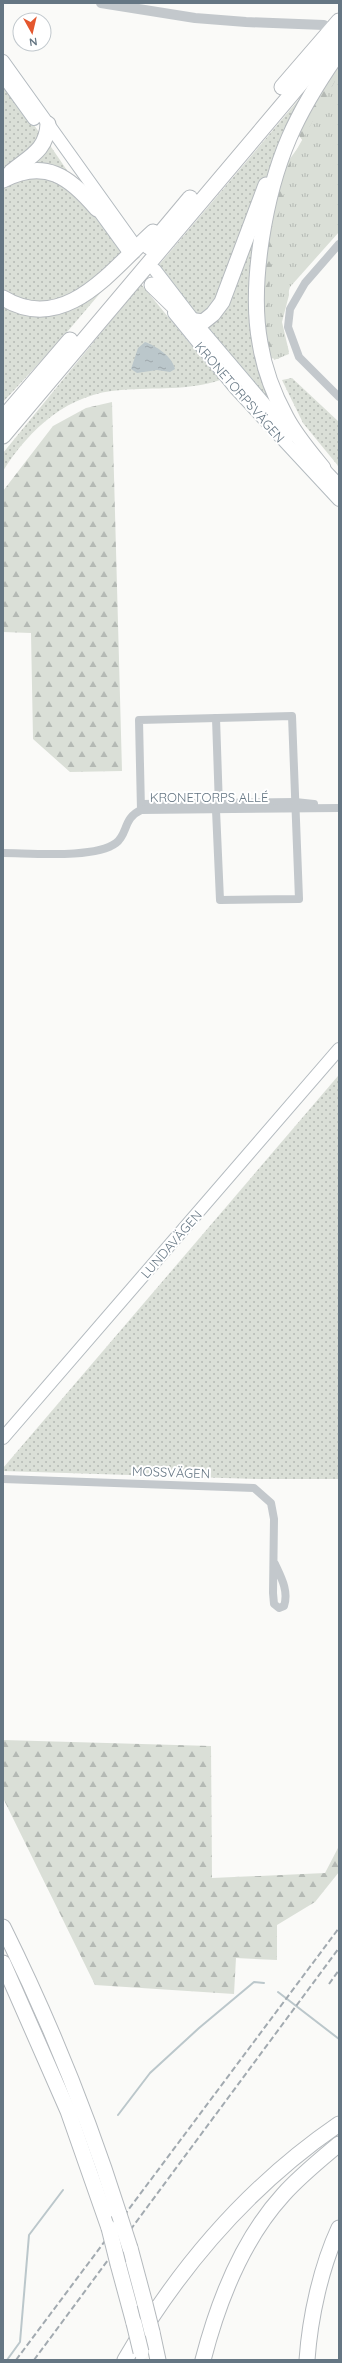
<svg xmlns="http://www.w3.org/2000/svg" width="342" height="2363" font-family="Quicksand,sans-serif">
	<style>
		.grass { fill: url(#grass-dots) }
		.forest { fill: url(#forest-firs) }
		.park { fill: url(#park-tufts) }
		.water { fill: url(#water-ripples) }
		.lines { fill: none; stroke-linecap: round; stroke-linejoin: round }
		.stream { stroke: #bbc7cb; stroke-width: 2 }
		.secondary-tunnel { stroke: #d5d9db; stroke-width: 12; stroke-dasharray: 12 6; stroke-linecap: butt }
		.secondary-casing { stroke: #b3babf; stroke-width: 14 }
		.motorway-casing { stroke: #b4b9bd; stroke-width: 17 }
		.minor { stroke: #c3c8cc; stroke-width: 8 }
		.tertiary { stroke: #c3c8cc; stroke-width: 10 }
		.secondary { stroke: #fff; stroke-width: 12 }
		.motorway { stroke: #fff; stroke-width: 15 }
		.rail { stroke: #a2aab0; stroke-width: 2; stroke-dasharray: 6 3; stroke-linecap: butt }
		.motorway-bridge-casing { stroke: #b4b9bd; stroke-width: 17; stroke-linecap: butt }
		.motorway-bridge { stroke: #fff; stroke-width: 15 }
		.labels { text-anchor: middle; stroke-width: 4; stroke-linejoin: round; paint-order: stroke }
		.street-label { font-size: 13px; fill: #657683; stroke: #fff }
	</style>
	<defs>
		<pattern id="grass-dots" width="8" height="8" patternUnits="userSpaceOnUse"><rect width="8" height="8" fill="#dadfd7"/><path d="M2 2h.1M6 6h.1" fill="none" stroke="#b4b9b4" stroke-width="1.8" stroke-linecap="round"/></pattern>
		<pattern id="forest-firs" width="22" height="20" patternUnits="userSpaceOnUse"><rect width="22" height="20" fill="#dadfd7"/><path d="M5 1l3.5 6h-7zM16 11l3.5 6h-7z" fill="#b4b9b4"/></pattern>
		<pattern id="park-tufts" width="24" height="20" patternUnits="userSpaceOnUse"><rect width="24" height="20" fill="#dadfd7"/><path d="M3 7l-1-3M5 7V3M7 7l1-3M15 17l-1-3M17 17v-4M19 17l1-3" fill="none" stroke="#b4b9b4"/></pattern>
		<pattern id="water-ripples" width="26" height="14" patternUnits="userSpaceOnUse"><rect width="26" height="14" fill="#bbc7cb"/><path d="M2 4q2-2 4 0t4 0M15 11q2-2 4 0t4 0" fill="none" stroke="#9ca6aa"/></pattern>
	</defs>
	<rect width="100%" height="100%" fill="#fafaf8"/>
	<g class="grass">
		<polygon points="317,78 262,185 221,297 198,318 158,266"/>
		<polygon points="3,83 42,136 3,174"/>
		<polygon points="49,144 73,179 29,163"/>
		<polygon points="28,175 58,180 90,208 123,255 86,289 45,305 3,294 3,184"/>
		<path d="M 264,204 C 259,242 247,287 250,325 C 253,356 269,386 279,415 L 204,326 Z"/>
		<polygon points="113,278 56,345 3,402 3,304 30,312"/>
		<path d="M 141,284 L 220,380 C 188,391 155,387 121,390 C 69,393 30,428 3,471 L 3,453 Z"/>
		<polygon points="292,378 339,422 339,467 303,423 282,380"/>
		<polygon points="338,1076 339,1479 258,1479 3,1471 3,1468"/>
	</g>
	<g class="forest">
		<polygon points="339,61 339,163 288,278 289,295 282,322 289,352 278,359 269,358 263,322 262,282 269,235 279,186 286,164 303,141 297,133"/>
		<polygon points="112,402 122,771 70,772 33,739 31,633 3,632 3,491 53,426 86,408"/>
		<polygon points="3,1740 211,1746 212,1878 325,1873 339,1846 339,1872 315,1902 277,1925 277,1960 236,1958 234,1994 95,1985 3,1798"/>
	</g>
	<polygon class="park" points="339,74 339,232 290,287 280,320 289,354 274,360 267,317 273,240 292,158"/>
	<path class="water" d="M 145,342 C 156,346 172,356 175,369 L 170,372 L 157,370 L 137,373 L 131,369 L 138,348 Z"/>
	<g class="lines">
		<g class="stream">
			<polyline points="278,1992 339,2039"/>
			<polyline points="118,2115 150,2073 199,2028 254,1982 264,1983"/>
			<polyline points="7,2360 20,2342 29,2235 63,2190"/>
		</g>
		<polyline class="secondary-tunnel" points="128,251 147,277"/>
		<defs>
			<g id="secondary">
				<polyline points="3,61 134,244"/>
				<polyline points="3,76 34,119"/>
				<polyline points="99,211 128,251"/>
				<polyline points="155,270 195,322 291,435"/>
				<polyline points="174,313 236,389 339,500"/>
				<polyline points="318,463 339,485"/>
				<polyline points="3,1438 339,1049"/>
			</g>
			<g id="motorway">
				<polyline points="282,87 339,21"/>
				<path d="M 11,172 C 29,157 47,150 48,124"/>
				<path d="M 3,180 C 45,158 70,177 97,209"/>
				<polyline points="149,247 190,198"/>
				<polyline points="152,285 188,320 203,322 213,314 222,302 266,185"/>
				<path d="M 3,298 C 65,336 113,268 153,232"/>
				<polyline points="3,418 70,340"/>
				<polyline points="3,436 339,38"/>
				<path d="M 323,468 C 310,452 296,436 286,417 C 274,395 264,368 260,343 C 249,284 265,194 289,138 C 302,108 320,79 339,52"/>
				<path d="M 3,1927 C 49,2020 88,2116 119,2214"/>
				<polyline points="3,1963 68,2111 109,2228"/>
				<polyline points="130,2248 145,2304"/>
				<polyline points="118,2264 134,2323"/>
				<polyline points="152,2332 158,2360"/>
				<path d="M 125,2360 C 179,2267 250,2185 339,2124"/>
				<path d="M 203,2360 C 218,2302 242,2240 283,2195 C 300,2176 320,2160 339,2144"/>
				<path d="M 307,2360 C 310,2317 321,2267 339,2228"/>
			</g>
		</defs>
		<use href="#secondary" class="secondary-casing"/>
		<use href="#motorway" class="motorway-casing"/>
		<g class="minor">
			<polyline points="339,244 305,283 290,309 288,327 299,357 339,397"/>
			<polyline points="216,718 219,807"/>
			<polyline points="141,804 295,802 314,804"/>
			<polyline points="141,810 139,720 292,716 299,899 220,900 216,810"/>
			<path d="M 3,853 C 30,853 95,859 116,843 C 128,834 123,818 141,810 L 339,808"/>
			<path d="M 3,1479 L 254,1488 L 271,1503 L 274,1519 L 273,1593 L 274,1604 L 279,1608 L 284,1606 C 289,1591 281,1577 275,1564"/>
		</g>
		<polyline class="tertiary" points="101,3 195,18 246,22 324,25"/>
		<use href="#secondary" class="secondary"/>
		<use href="#motorway" class="motorway"/>
		<g class="rail">
			<polyline points="329,1984 339,1970"/>
			<polyline points="16,2360 339,1928"/>
			<polyline points="34,2360 339,1948"/>
		</g>
		<defs>
			<g id="motorway-bridge">
				<polyline points="119,2214 130,2248"/>
				<polyline points="109,2228 118,2264"/>
				<polyline points="145,2304 152,2332"/>
				<polyline points="134,2323 141,2352"/>
			</g>
		</defs>
		<use href="#motorway-bridge" class="motorway-bridge-casing"/>
		<use href="#motorway-bridge" class="motorway-bridge"/>
	</g>
	<g class="labels">
		<g class="street-label">
			<text transform="translate(240 392) rotate(49)" y="5">KRONETORPSVÄGEN</text>
			<text x="209" y="802">KRONETORPS ALLÉ</text>
			<text transform="translate(171 1244) rotate(-49)" y="5">LUNDAVÄGEN</text>
			<text transform="translate(171 1472) rotate(2)" y="5">MOSSVÄGEN</text>
		</g>
	</g>
	<rect width="342" height="2363" fill="none" stroke="#657683" stroke-width="8"/>
	<g transform="translate(32 32) rotate(172)"><circle r="19" fill="#ffffff" stroke="#c1c8cd"/>
	<path d="M0-3L7 15L0 10L-7 15Z" fill="#e4572e"/>
	<text y="-6" font-size="11" font-weight="bold" text-anchor="middle" fill="#657683">N</text>
	</g>
</svg>
